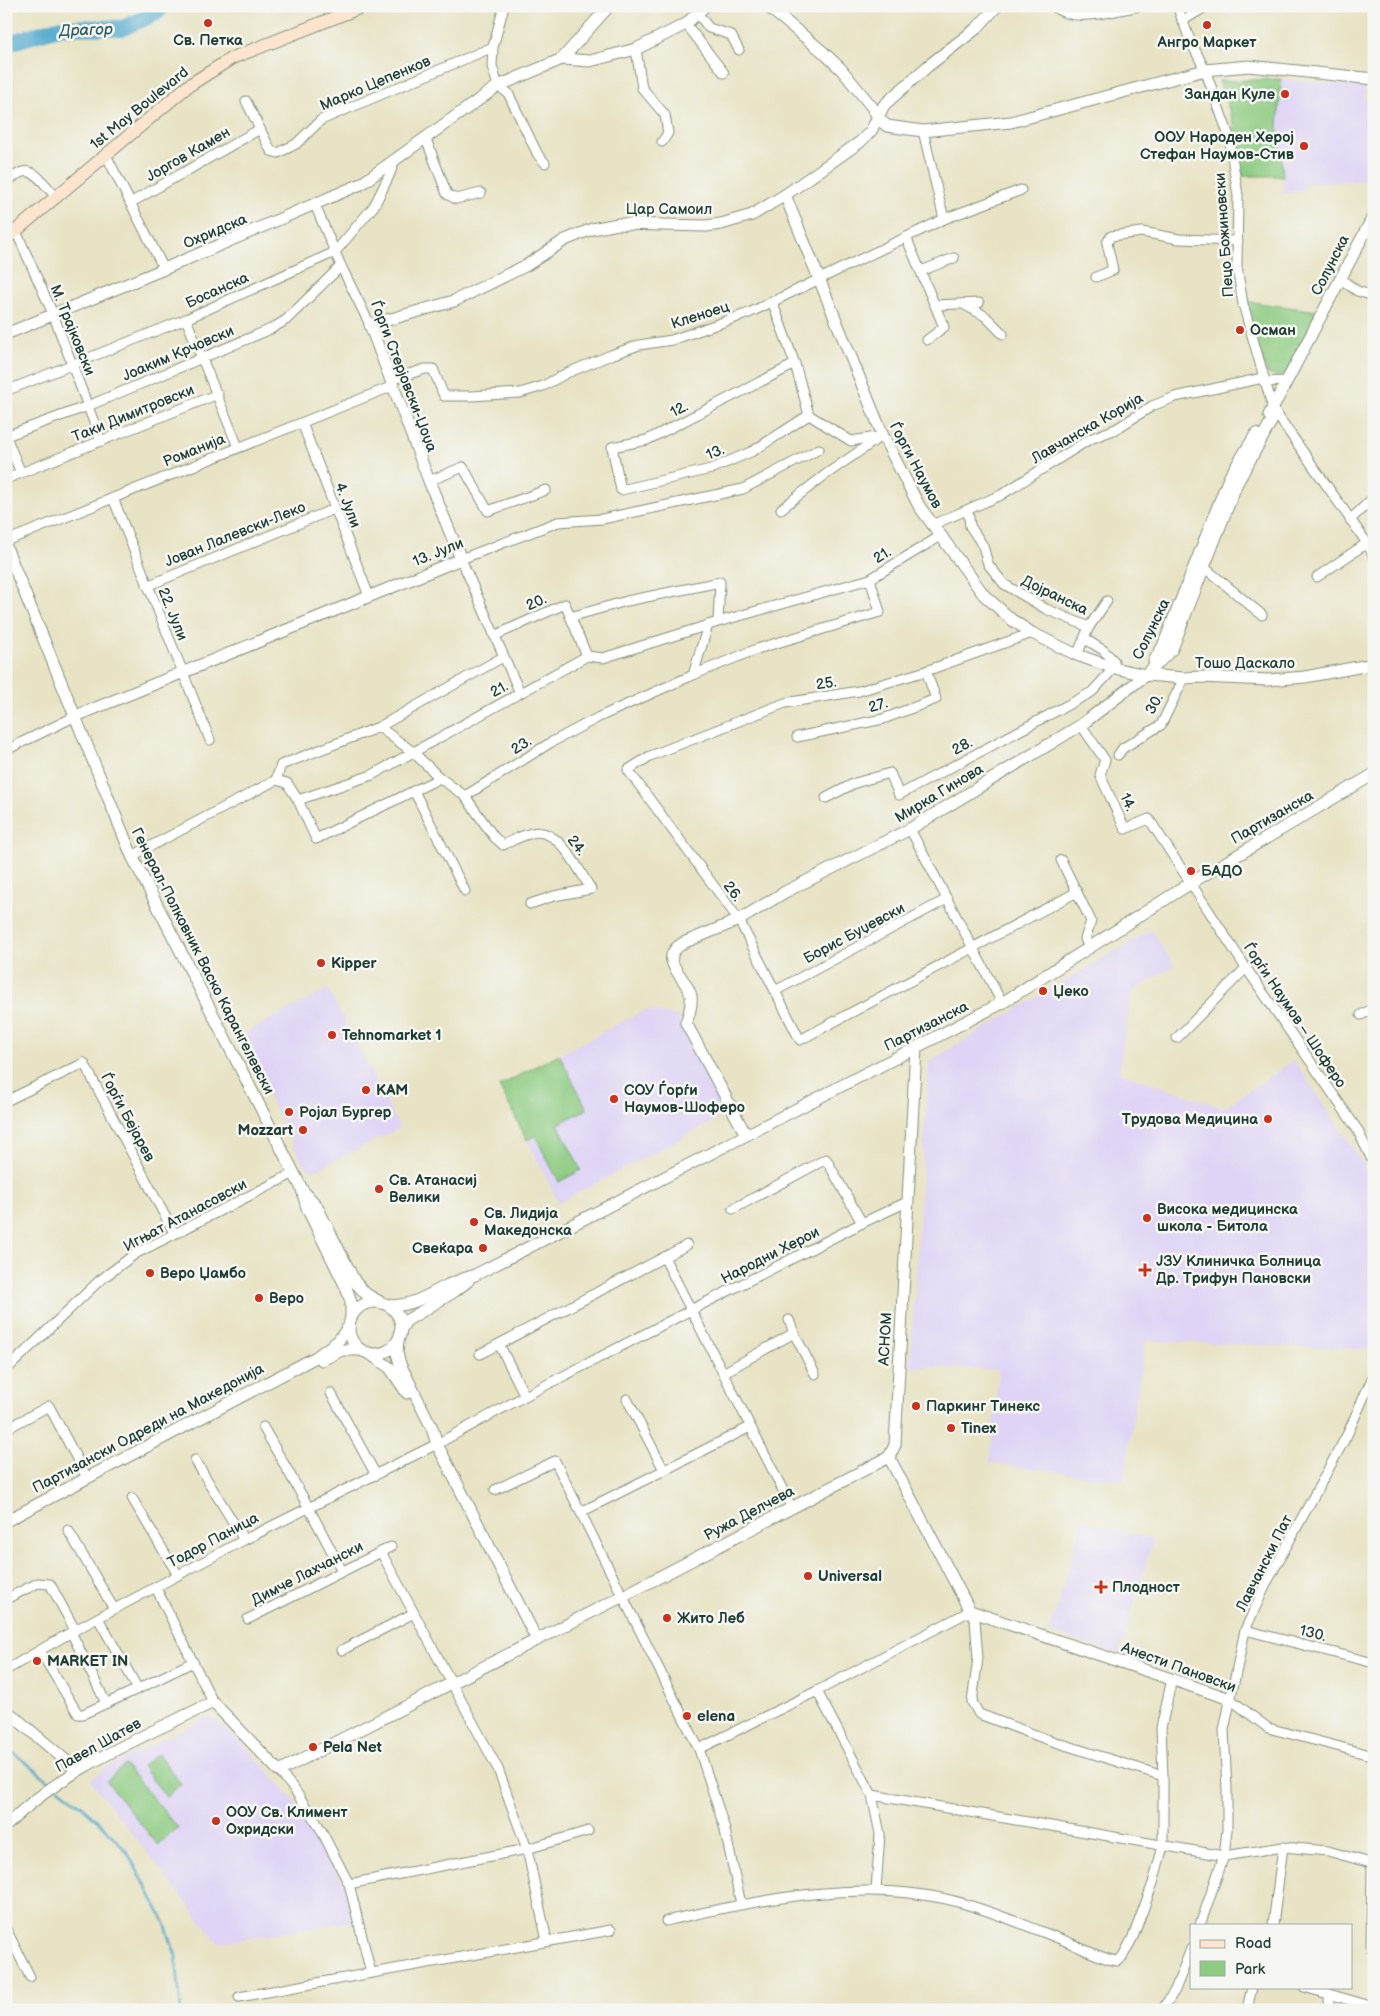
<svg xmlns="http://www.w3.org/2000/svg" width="1380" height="2016" font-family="'Balsamiq Sans',sans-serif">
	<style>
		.built { fill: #dfd4f5 }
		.green { fill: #8dcb81; stroke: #56845a }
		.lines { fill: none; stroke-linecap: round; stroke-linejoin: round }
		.stream { stroke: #4fa8cc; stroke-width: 2.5 }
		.river { stroke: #4fa8cc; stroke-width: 16 }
		.minor-casing { stroke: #84907c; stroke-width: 11 }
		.tertiary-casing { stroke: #84907c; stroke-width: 13 }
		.secondary-casing { stroke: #84907c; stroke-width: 14 }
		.minor { stroke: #fff; stroke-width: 9 }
		.tertiary { stroke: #fff; stroke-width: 11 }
		.secondary { stroke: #fbe5cf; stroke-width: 12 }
		.poi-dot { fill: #c8321e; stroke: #f6f6f2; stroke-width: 2 }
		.labels { text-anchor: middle; stroke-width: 5; stroke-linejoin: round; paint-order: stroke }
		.poi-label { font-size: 15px; font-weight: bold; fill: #1f3d34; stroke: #f6f6f2; text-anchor: start }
		.street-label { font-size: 15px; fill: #1f3d34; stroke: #f6f6f2 }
		.water-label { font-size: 16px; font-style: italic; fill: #2d5d62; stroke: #f6f6f2 }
	</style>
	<rect width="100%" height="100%" fill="#f6f6f2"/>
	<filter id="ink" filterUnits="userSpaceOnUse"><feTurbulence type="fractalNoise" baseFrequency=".02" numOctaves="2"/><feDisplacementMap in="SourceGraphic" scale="10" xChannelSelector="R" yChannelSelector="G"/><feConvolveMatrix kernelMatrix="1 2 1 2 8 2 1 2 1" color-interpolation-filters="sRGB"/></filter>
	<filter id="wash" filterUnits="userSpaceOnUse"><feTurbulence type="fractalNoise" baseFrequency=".0096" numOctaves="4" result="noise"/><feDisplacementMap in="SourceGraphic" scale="20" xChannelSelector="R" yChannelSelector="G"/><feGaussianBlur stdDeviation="1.12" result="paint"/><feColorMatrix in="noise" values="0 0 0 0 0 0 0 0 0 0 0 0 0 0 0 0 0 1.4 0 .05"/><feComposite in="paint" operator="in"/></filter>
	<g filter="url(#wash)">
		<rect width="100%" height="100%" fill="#e8e3c4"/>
		<g class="built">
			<polygon points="1281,79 1364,86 1374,177 1357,181 1304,183 1304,191 1284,193 1282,176 1242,176 1234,124 1219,81"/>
			<polygon points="1151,930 1175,966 1131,992 1119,1072 1223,1108 1294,1060 1363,1163 1374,1200 1373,1349 1145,1341 1124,1481 990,1463 999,1370 910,1367 929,1061"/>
			<polygon points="328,989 400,1128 318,1169 313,1170 306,1167 301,1160 243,1047 243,1040 247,1032"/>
			<polygon points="645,1010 677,1016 729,1113 559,1203 499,1086"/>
			<polygon points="1083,1520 1153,1540 1119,1654 1049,1633"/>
			<polygon points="210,1716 240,1741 272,1775 303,1812 343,1882 358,1921 218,1943 90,1780 104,1769"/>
		</g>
		<g class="green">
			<polygon points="1281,79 1278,127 1283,176 1242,176 1234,124 1219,81"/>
			<path d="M 1244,301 L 1318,311 L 1289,371 C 1281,377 1276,378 1267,373 Z"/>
			<polygon points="559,1054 587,1109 558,1124 581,1170 559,1182 535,1136 527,1140 499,1086"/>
			<polygon points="158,1754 181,1784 166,1797 142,1766"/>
			<polygon points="125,1765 178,1828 158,1845 106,1781"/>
		</g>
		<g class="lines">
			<g class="stream">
				<polyline points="6,1747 52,1783"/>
				<polyline points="59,1788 81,1805 105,1828 127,1852 146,1886 164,1921 176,1956 181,2010"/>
			</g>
			<polyline class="river" points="6,44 61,27 123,28 156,13 163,6"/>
		</g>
	</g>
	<g filter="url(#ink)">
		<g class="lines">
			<defs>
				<g id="minor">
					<polyline points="504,6 493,47 492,66 498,86 508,93 538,155 545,163"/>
					<path d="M 1053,6 C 1074,25 1115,10 1140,6"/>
					<polyline points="1177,6 1190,40 1205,70 1229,136 1238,196 1237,267 1243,304 1273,409 1367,543 1374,557"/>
					<polyline points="697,13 709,28 731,35 739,50"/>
					<polyline points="1182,21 1207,6"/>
					<polyline points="686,24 724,73"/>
					<polyline points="636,49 642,88 665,115 668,133 662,142"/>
					<polyline points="246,101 271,151 278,153 296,144 321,120 493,47"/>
					<polyline points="923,131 944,219"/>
					<polyline points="426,139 447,194 456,199 481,193"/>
					<polyline points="106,155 164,269"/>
					<path d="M 6,183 C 11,179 17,173 23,172 C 35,168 48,189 56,197"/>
					<polyline points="130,203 260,129"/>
					<polyline points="315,205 341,266 370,325"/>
					<polyline points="16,231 53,314 101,441"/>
					<polyline points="906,237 944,327 927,340"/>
					<polyline points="921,271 954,258"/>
					<polyline points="1096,277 1113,270 1107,243 1111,236 1142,232 1179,239 1238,241"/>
					<polyline points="1341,279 1357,291 1374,296"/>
					<polyline points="772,301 795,364 809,415 851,441 883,436"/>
					<polyline points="963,304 985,316 1003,334"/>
					<polyline points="936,305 979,303"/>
					<polyline points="186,319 238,447"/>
					<polyline points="795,364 647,440 612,447 621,490 711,469 753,451 809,415"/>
					<polyline points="390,380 425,369 433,369 444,396 471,396 520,393 543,386 567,373 611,355 639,345 672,340 749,313 944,219 1021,190"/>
					<polyline points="1264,382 1288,381"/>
					<polyline points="6,391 186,319 335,252 374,206 389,176 395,160"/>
					<polyline points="302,423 369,596"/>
					<polyline points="6,436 88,406 271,329 286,320 341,266"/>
					<polyline points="6,437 21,473"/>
					<polyline points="6,479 218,394"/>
					<polyline points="429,481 463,467 488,511 546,490"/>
					<polyline points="113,498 210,740"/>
					<polyline points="781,509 825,475 880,437"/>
					<polyline points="968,510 970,526 983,546 988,564 1004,584 1046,609 1089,627 1077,655"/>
					<polyline points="1350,520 1374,497"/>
					<polyline points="932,525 1001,495 1090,439 1116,429 1152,406 1175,397 1263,378"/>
					<polyline points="6,541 393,386"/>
					<polyline points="1205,568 1262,615"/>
					<polyline points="1317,577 1367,543"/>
					<polyline points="147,586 334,509"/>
					<polyline points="570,617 627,601 720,582 718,622"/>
					<polyline points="1089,627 1107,601"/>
					<polyline points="1032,633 926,671 859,691 785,703 650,756 628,770 739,920 800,1040 1077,892"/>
					<polyline points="494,636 565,604 587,656"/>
					<polyline points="693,675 708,625"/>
					<polyline points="520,693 461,559 558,522 602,519 743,489 819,449"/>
					<polyline points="1081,725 1105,760 1100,775 1125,829 1149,819 1246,968 1357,1129 1374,1164"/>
					<path d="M 379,727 L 413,752 L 440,778 L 465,796 L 494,837 L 503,845 C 512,841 522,835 532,833 C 559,826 579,871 591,889 L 554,896 L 530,904"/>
					<polyline points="797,737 883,719 936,699 926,671"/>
					<polyline points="6,750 76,716"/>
					<polyline points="1118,755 1123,748 1161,725 1184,678"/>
					<polyline points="276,780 281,765 379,727 503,657"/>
					<polyline points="414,791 465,891"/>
					<polyline points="465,796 550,743 599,717 693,675 757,649 880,612 870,579"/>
					<polyline points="826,798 855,783 890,773 899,795 1092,692 1114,668 1114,661 1103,650 1085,639"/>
					<polyline points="298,800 372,775 587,656 603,658 718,622 870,579 942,535"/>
					<polyline points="910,829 1002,1003"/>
					<polyline points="132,856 276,780 287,783 298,800 316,839 440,778"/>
					<polyline points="1061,860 1091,921 1085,939 1089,948"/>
					<polyline points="775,991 947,899"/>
					<polyline points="1361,1015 1374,1008"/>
					<polyline points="1177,1038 1246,968"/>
					<polyline points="6,1101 84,1063 174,1233"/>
					<polyline points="733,1209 826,1159 862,1223"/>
					<polyline points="664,1257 792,1508"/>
					<polyline points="789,1320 794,1333"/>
					<polyline points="499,1344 525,1396"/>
					<polyline points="480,1354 687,1245"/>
					<polyline points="6,1370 99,1281 135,1254 294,1173"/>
					<polyline points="723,1373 794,1333 815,1374"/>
					<polyline points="331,1393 376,1475"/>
					<polyline points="627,1399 664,1470"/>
					<polyline points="263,1427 309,1508 342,1571"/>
					<polyline points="6,1429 49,1406 87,1478"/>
					<polyline points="195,1460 244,1540"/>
					<polyline points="495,1490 555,1461 699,1749 724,1826 741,1904"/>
					<polyline points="132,1498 178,1575"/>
					<polyline points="581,1512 750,1427"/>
					<polyline points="68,1530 114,1609"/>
					<polyline points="381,1552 391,1547"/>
					<polyline points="156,1588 213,1702"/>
					<polyline points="6,1599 38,1583 50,1584 75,1630"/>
					<polyline points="98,1618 138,1689 193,1662"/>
					<polyline points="248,1619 381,1552 498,1769 527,1849 547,1941"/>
					<polyline points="1245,1630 1374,1663"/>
					<polyline points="71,1632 106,1703"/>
					<polyline points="342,1650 414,1613"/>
					<polyline points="40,1651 78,1714 83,1714 138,1689"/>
					<polyline points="6,1670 75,1630 244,1540 437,1444 525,1396 691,1310 862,1223 907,1202"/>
					<polyline points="817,1691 872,1795 880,1834 876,1890"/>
					<polyline points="1230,1699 1268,1728 1374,1756"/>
					<polyline points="699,1749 817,1691 970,1611 975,1620 978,1658 972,1702 979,1714 1046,1739 1163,1776"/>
					<polyline points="279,1771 294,1789 320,1828 349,1884 371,1973"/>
					<polyline points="872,1795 1224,1856 1283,1847 1328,1851 1374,1864"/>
					<polyline points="349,1884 527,1849 588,1831"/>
					<path d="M 666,1921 C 760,1899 869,1876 965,1904 C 1000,1914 1034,1929 1068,1942 C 1083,1949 1100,1958 1117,1961 L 1123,1956 L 1133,1937 L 1153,1883 L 1163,1846 L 1163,1776 L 1161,1728 L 1172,1679"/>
					<polyline points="1200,1925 1224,1856 1227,1830 1227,1789 1224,1730 1245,1630 1267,1582 1347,1435 1374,1374"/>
					<polyline points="1273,1925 1283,1847"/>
					<polyline points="6,1929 30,1977"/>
					<polyline points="1371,1948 1372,1864"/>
					<polyline points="1304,1987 1374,2007"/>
					<polyline points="239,1997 611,1930"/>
					<polyline points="1162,2010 1175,1990 1191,1949"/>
					<polyline points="1247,2010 1252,1987"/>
					<polyline points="1327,2010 1330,1995"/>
				</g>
				<g id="tertiary">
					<polyline points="767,6 822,51 841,69 872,107 879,119 887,126 923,131 1011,122 1205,70 1249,66 1374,79"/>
					<polyline points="562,59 590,61 636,49 686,24 705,6"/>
					<polyline points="785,195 883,436 919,506 984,595 1012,620 1032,633 1077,655 1114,668 1146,675 1184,678 1200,677 1268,680 1305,677 1374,664"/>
					<polyline points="6,334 164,269 361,184 498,86 562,59 609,6"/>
					<polyline points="1269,415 1374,215"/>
					<polyline points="6,547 132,856 302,1189 307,1208 346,1287 351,1302 351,1317"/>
					<polyline points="1154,661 1163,646 1229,478 1256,434"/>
					<polyline points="76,716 461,559 429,481 370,325 454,301 527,265 565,240 592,229 618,224 706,226 721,224 752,215 785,195 860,142 871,131 884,105 928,66 977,28 997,6"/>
					<path d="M 746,1135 L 686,1023 C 689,1015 692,1005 691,996 C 687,976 655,960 683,943 L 739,920 L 785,892 L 910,829 L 1081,725 L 1146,675 L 1172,649 L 1237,483 L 1272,420 L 1273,409"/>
					<polyline points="1373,1160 1374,1159"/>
					<polyline points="305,1193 316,1205 355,1282 366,1294 380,1302"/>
					<circle cx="375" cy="1328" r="26"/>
					<path d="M 388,1305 C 411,1308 429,1294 448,1285 C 457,1281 466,1278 475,1275 L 1002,1003 L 1191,883 L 1374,774"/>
					<polyline points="400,1331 406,1321 455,1291 468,1281"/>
					<polyline points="398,1340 397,1353 400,1364 432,1428 437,1444 537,1640"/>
					<polyline points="369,1353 390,1368 407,1393"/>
					<polyline points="322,1360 342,1350 361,1350"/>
					<polyline points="889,1457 970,1611 1230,1699"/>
					<polyline points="889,1457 895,1445 916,1048"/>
					<polyline points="6,1521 316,1357 338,1341 349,1326"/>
					<polyline points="6,1710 77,1770"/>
					<path d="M 6,1826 C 63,1768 142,1738 213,1702 L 279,1771 L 623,1596 L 889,1457"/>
				</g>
				<polyline id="secondary" points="6,239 188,86 232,58 364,6"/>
			</defs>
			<use href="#minor" class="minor-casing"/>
			<use href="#tertiary" class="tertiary-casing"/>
			<use href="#secondary" class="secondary-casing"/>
			<use href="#minor" class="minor"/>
			<use href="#tertiary" class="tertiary"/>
			<use href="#secondary" class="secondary"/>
		</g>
	</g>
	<g class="poi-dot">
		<circle cx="208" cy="23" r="5"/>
		<circle cx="1207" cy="25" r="5"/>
		<circle cx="1285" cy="94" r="5"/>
		<circle cx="1304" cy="146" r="5"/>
		<circle cx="1240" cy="330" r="5"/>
		<circle cx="1191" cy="871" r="5"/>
		<circle cx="321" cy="963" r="5"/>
		<circle cx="1043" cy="991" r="5"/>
		<circle cx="332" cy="1035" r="5"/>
		<circle cx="366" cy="1090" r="5"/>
		<circle cx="614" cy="1099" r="5"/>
		<circle cx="289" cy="1112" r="5"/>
		<circle cx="1268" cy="1119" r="5"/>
		<circle cx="303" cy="1130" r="5"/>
		<circle cx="379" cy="1189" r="5"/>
		<circle cx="1147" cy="1218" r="5"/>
		<circle cx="474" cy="1222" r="5"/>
		<circle cx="483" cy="1248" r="5"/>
		<path d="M1142.5 1262.5h5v5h5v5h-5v5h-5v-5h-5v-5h5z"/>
		<circle cx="150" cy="1273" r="5"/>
		<circle cx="259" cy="1298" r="5"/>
		<circle cx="916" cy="1406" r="5"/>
		<circle cx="951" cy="1428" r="5"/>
		<circle cx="808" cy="1576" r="5"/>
		<path d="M1098.5 1579.5h5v5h5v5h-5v5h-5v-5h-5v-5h5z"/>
		<circle cx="667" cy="1618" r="5"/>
		<circle cx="37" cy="1661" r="5"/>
		<circle cx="687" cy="1716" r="5"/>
		<circle cx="313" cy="1747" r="5"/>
		<circle cx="216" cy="1821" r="5"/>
	</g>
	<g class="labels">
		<g class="poi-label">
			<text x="208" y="45" text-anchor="middle">Св. Петка</text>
			<text x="1207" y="47" text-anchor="middle">Ангро Маркет</text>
			<text x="1275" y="99" text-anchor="end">Зандан Куле</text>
			<text x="1294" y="142" text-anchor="end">ООУ Народен Херој<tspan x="1294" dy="17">Стефан Наумов-Стив</tspan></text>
			<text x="1250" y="335">Осман</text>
			<text x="1201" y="876">БАДО</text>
			<text x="331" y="968">Kipper</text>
			<text x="1053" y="996">Џеко</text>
			<text x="342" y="1040">Tehnomarket 1</text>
			<text x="376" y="1095">KAM</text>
			<text x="624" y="1095">СОУ Ѓорѓи<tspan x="624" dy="17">Наумов-Шоферо</tspan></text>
			<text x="299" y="1117">Ројал Бургер</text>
			<text x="1258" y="1124" text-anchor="end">Трудова Медицина</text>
			<text x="293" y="1135" text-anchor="end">Mozzart</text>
			<text x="389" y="1185">Св. Атанасиј<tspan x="389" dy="17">Велики</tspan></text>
			<text x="1157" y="1214">Висока медицинска<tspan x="1157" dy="17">школа - Битола</tspan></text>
			<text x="484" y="1218">Св. Лидија<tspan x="484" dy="17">Македонска</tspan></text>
			<text x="473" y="1253" text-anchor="end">Свеќара</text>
			<text x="1156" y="1266">ЈЗУ Клиничка Болница<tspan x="1156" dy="17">Др. Трифун Пановски</tspan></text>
			<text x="160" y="1278">Веро Џамбо</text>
			<text x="269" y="1303">Веро</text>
			<text x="926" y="1411">Паркинг Тинекс</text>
			<text x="961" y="1433">Tinex</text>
			<text x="818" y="1581">Universal</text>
			<text x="1112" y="1592">Плодност</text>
			<text x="677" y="1623">Жито Леб</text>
			<text x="47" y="1666">MARKET IN</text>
			<text x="697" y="1721">elena</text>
			<text x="323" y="1752">Pela Net</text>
			<text x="226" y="1817">ООУ Св. Климент<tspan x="226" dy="17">Охридски</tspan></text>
		</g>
		<g class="street-label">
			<text transform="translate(375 83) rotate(-23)" y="5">Марко Цепенков</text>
			<text transform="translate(139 108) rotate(-39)" y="5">1st May Boulevard</text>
			<text transform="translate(188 154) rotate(-30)" y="5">Јоргов Камен</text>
			<text x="669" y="214">Цар Самоил</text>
			<text transform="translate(215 231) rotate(-23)" y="5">Охридска</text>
			<text transform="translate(1224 235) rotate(-94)" y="5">Пецо Божиновски</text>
			<text transform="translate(1330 265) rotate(-63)" y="5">Солунска</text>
			<text transform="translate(217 290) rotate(-24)" y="5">Босанска</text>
			<text transform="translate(700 315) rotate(-18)" y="5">Кленоец</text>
			<text transform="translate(73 330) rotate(68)" y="5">М. Трајковски</text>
			<text transform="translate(178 353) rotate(-23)" y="5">Јоаким Крчовски</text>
			<text transform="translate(404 376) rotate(69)" y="5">Ѓорги Стерјовски-Џоџа</text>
			<text transform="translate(679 409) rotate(-27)" y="5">12.</text>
			<text transform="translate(133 413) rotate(-22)" y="5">Таки Димитровски</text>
			<text transform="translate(1087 428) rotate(-30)" y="5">Лавчанска Корија</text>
			<text transform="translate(194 450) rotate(-22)" y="5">Романија</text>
			<text transform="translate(715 452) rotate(-22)" y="5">13.</text>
			<text transform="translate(916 465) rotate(62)" y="5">Ѓорги Наумов</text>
			<text transform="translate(348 505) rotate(69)" y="5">4. Јули</text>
			<text transform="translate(235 534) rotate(-22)" y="5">Јован Лалевски-Леко</text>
			<text transform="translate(438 552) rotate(-22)" y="5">13. Јули</text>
			<text transform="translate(882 555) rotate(-32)" y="5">21.</text>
			<text transform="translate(1055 595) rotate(26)" y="5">Дојранска</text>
			<text transform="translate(536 602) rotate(-24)" y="5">20.</text>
			<text transform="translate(173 614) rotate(68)" y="5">22. Јули</text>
			<text transform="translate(1151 629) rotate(-64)" y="5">Солунска</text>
			<text x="1245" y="668">Тошо Даскало</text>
			<text transform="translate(826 683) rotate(-9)" y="5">25.</text>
			<text transform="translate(499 689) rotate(-29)" y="5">21.</text>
			<text transform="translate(1154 704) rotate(-61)" y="5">30.</text>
			<text transform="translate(878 705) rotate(-17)" y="5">27.</text>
			<text transform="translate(521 745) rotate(-32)" y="5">23.</text>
			<text transform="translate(962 746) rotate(-28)" y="5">28.</text>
			<text transform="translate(939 793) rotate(-31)" y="5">Мирка Гинова</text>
			<text transform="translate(1128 802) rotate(65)" y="5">14.</text>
			<text transform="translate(1272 817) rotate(-30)" y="5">Партизанска</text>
			<text transform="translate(577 845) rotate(52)" y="5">24.</text>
			<text transform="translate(733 891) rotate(53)" y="5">26.</text>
			<text transform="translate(854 933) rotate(-28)" y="5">Борис Буџевски</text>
			<text transform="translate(203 961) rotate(63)" y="5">Генерал-Полковник Васко Карангелевски</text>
			<text transform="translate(1295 1015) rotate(56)" y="5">Ѓорѓи Наумов – Шоферо</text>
			<text transform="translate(926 1026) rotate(-27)" y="5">Партизанска</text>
			<text transform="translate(128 1117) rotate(62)" y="5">Ѓорѓи Бејарев</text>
			<text transform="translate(185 1215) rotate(-28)" y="5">Игњат Атанасовски</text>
			<text transform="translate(770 1255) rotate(-27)" y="5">Народни Херои</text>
			<text transform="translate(885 1339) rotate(-87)" y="5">АСНОМ</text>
			<text transform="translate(148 1428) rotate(-28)" y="5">Партизански Одреди на Македонија</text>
			<text transform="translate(749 1513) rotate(-28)" y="5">Ружа Делчева</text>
			<text transform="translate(213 1540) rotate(-28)" y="5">Тодор Паница</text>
			<text transform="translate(1264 1563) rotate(-63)" y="5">Лавчански Пат</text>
			<text transform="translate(307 1573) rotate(-27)" y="5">Димче Лахчански</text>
			<text transform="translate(1313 1633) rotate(14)" y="5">130.</text>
			<text transform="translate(1179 1667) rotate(20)" y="5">Анести Пановски</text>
			<text transform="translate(98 1745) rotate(-29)" y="5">Павел Шатев</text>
		</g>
		<g class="water-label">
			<text transform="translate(86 29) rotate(-2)" y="6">Драгор</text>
		</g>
	</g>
	<rect width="1380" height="2016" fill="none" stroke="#f6f6f2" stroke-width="25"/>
	<rect x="1190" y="1924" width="162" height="65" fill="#f6f6f2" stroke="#a0aca6"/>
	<rect x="1200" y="1940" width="25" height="8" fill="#fbe5cf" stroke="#a0aca6"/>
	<text x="1235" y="1948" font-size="15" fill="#1f3d34">Road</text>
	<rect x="1200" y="1961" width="25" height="15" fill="#8dcb81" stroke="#a0aca6"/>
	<text x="1235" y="1974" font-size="15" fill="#1f3d34">Park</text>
</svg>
